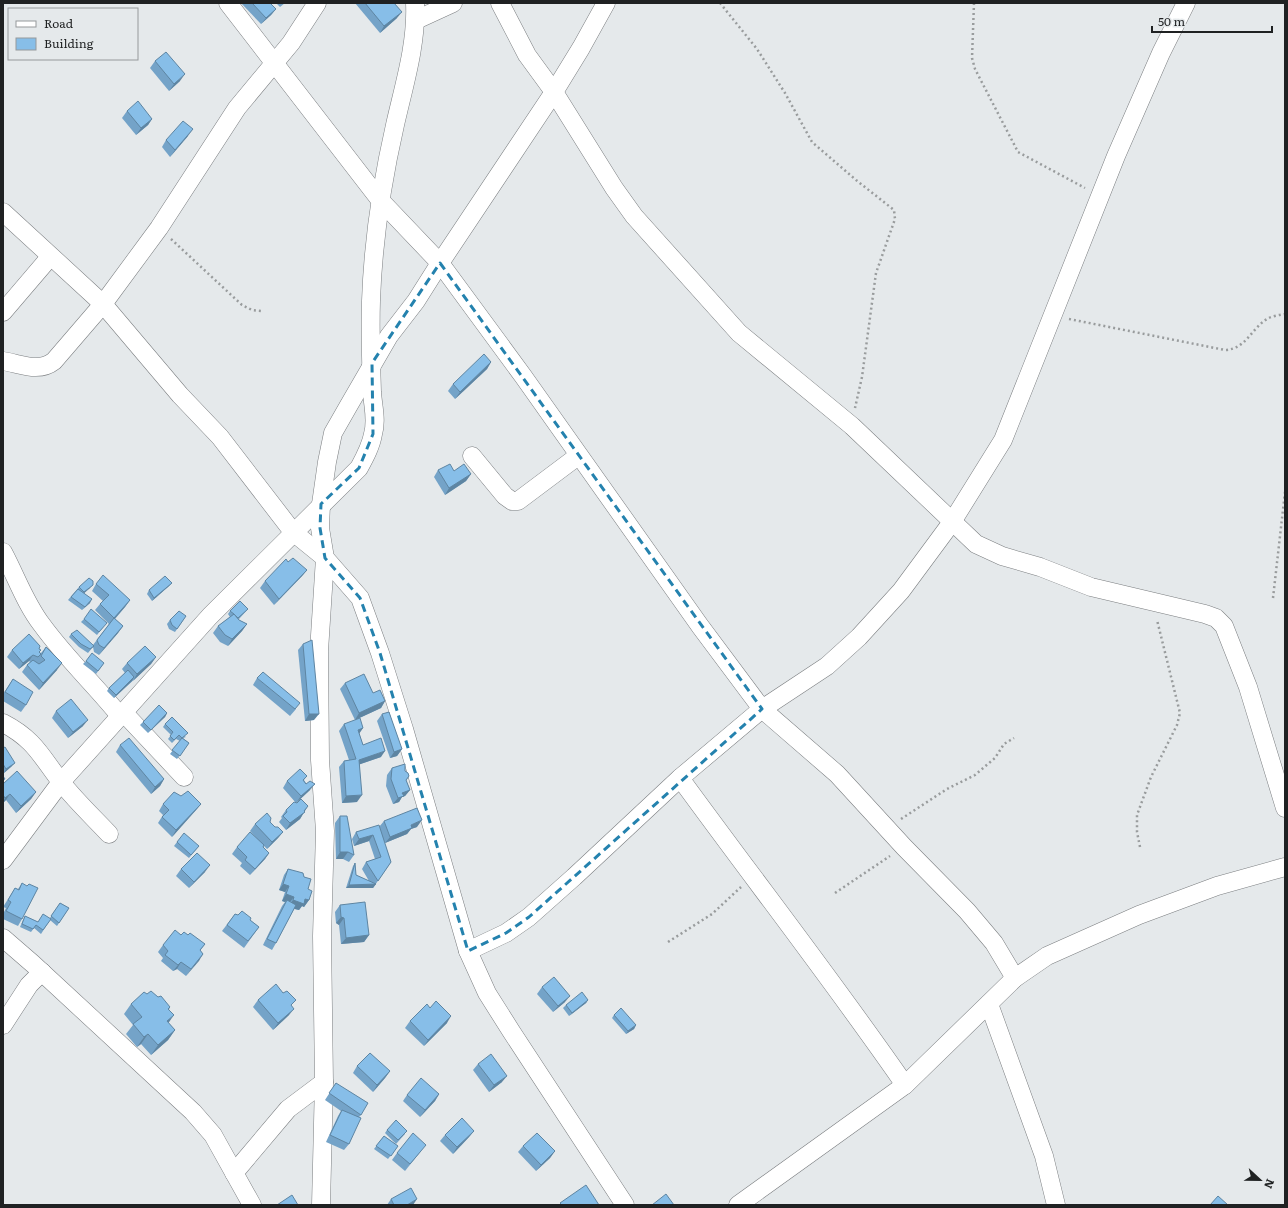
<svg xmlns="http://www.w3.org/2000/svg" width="1288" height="1208" font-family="Literata,serif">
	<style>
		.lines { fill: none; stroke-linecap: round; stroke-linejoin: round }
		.minor-casing { stroke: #7b7e80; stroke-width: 19 }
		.path { stroke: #999c9d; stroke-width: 2.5; stroke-dasharray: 2 3; stroke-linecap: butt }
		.minor { stroke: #fff; stroke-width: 18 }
		.wall { fill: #74a3c8 }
		.shaded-wall { fill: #5e85a2 }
		.building { fill: #87bee8; stroke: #5e85a2 }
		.marked { fill: none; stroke: #2482ae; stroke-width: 3; stroke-dasharray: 8 5; stroke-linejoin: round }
	</style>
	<rect width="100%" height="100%" fill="#e5e9eb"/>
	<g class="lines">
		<defs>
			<g id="minor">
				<polyline points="228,3 380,200 440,263 523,376 700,626 762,709 837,774 904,847 967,911 994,943 1015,978"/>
				<polyline points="500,3 527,55 554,92 614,188 634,216 739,333 852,426 976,544 1002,556 1040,567 1091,587 1205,614 1216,618 1224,626 1248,687 1285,808"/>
				<polyline points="606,3 581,48 554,92 440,263 416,301 389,336 349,405 333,433 327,462 321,504 320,528 325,558 360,598 380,653 404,729 468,951 487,993 511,1031 625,1205"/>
				<polyline points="416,20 453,3"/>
				<polyline points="3,212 103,304 180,395 220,437 293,532 325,558 319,651 320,760 325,831 322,936 324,1082 321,1205"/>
				<polyline points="3,312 50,257"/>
				<path d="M 3,361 C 21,364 39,373 54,361 L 103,304 L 159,228 L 237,108 L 291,43 L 317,3"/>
				<polyline points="472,456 505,496 512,501 518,501 578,456"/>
				<path d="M 3,552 C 16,576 25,603 42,625 C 66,658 95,685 120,716"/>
				<polyline points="123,712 184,777"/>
				<path d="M 3,723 C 34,739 41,756 61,782 C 75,800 93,817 109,834"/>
				<path d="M 680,778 C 755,881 833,981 905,1085"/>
				<path d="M 3,860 L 61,782 L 210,616 L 359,468 C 365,457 371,446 373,434 C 377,420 373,407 372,392 C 371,362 370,331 371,301 C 373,242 382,182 395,125 C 404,85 417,44 415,3"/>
				<polyline points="3,938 33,964 193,1112 213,1135 252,1205"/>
				<polyline points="468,951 506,933 529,917 574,877 680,778 762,709 827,666 859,637 901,591 952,522 1003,440 1116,156 1161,53 1186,3"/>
				<polyline points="989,1004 1044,1156 1056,1205"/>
				<polyline points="3,1025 29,985 42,972"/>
				<polyline points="234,1173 288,1109 324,1082"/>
				<polyline points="738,1205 905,1085 1015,978 1047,956 1139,915 1217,886 1285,867"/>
			</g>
		</defs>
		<use href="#minor" class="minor-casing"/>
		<g class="path">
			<polyline points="720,3 757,49 785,93 812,142 856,180 894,210 895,219 876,273 862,377 855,408"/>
			<polyline points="974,3 972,58 975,69 1018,152 1085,188"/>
			<polyline points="171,239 242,305 252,310 262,311"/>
			<path d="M 1069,319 L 1225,350 C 1246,349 1251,329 1267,319 C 1272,316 1279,315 1285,314"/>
			<polyline points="1273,598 1285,492"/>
			<polyline points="901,819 947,789 975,775 995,758 1004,744 1014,738"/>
			<polyline points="1140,847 1137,832 1137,815 1151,777 1177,725 1180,713 1157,620"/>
			<polyline points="835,893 890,856"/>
			<polyline points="668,942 712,914 741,887"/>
		</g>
		<use href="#minor" class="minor"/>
	</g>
	<g class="wall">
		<polygon points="241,3 270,3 276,9 271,15 261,24"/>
		<polygon points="276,3 285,3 280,7"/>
		<polygon points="355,3 394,3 397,18 380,33"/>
		<polygon points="155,61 180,81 169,91 150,68"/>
		<polygon points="127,111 152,119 148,125 136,135 122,118"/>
		<polygon points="188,136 170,157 162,147 166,140"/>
		<polygon points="491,362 487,369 455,399 448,391 453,384"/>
		<polygon points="438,470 454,471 471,474 466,481 445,495 434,477"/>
		<polygon points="288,562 307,570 302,576 274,605 260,588 265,581"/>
		<polygon points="172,583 169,586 152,601 147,594 149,590"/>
		<polygon points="96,584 130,600 125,607 115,619 123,626 118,633 99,655 94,652 93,647 88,653 79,647 69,637 71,634 93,645 109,624 95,610 100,604 103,601 92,591"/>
		<polygon points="79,587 90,588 84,593 90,603 82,610 68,600"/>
		<polygon points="248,609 239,619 239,620 247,624 242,631 228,646 220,642 213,633 218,626 230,617 228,614 230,611"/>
		<polygon points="186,616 175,632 169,629 167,624 170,620"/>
		<polygon points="84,619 104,626 97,635 81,622"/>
		<polygon points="303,644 314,720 305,721 298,650"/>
		<polygon points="46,647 57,670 39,690 22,672 27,665 30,662 29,661 19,669 7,657 12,650 39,649 39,652 41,653"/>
		<polygon points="156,657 151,664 114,698 107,691 109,688 125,673 122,669 127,663"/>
		<polygon points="86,661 104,663 96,674 83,664"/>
		<polygon points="257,678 296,709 290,716 253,685"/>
		<polygon points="13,679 26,705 21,712 3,701 3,694"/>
		<polygon points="345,683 373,693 385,701 381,708 355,720 340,689"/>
		<polygon points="56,711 83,726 68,738 52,718"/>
		<polygon points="167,713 165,717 148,733 140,725 143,722"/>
		<polygon points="382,714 402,749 397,756 390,758 377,721"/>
		<polygon points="165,724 186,737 183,738 189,743 177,759 170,754 180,741 176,739 172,743 168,739 171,735 163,727"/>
		<polygon points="344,724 363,728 359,733 363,745 381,757 360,764 357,802 342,803 339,767 344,761 349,760 339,731"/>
		<polygon points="120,745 164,779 160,786 151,794 116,752"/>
		<polygon points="3,748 12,766 4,773 3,771"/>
		<polygon points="392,768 405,771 409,776 406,781 410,790 405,796 402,797 399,802 393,804 386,786 387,775"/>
		<polygon points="307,776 304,780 310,790 296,803 304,812 300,819 286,830 279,822 282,818 281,817 286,810 296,803 283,788 287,781"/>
		<polygon points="3,784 36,792 31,799 16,813 6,800 3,803"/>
		<polygon points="181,796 201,804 196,810 172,837 158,823 163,815 159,811 163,804"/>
		<polygon points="340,816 354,855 349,862 343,859 336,859 335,823"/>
		<polygon points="384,821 417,827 411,829 407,834 385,843 382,837 391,862 373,888 346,888 353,866 355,863 356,875 369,881 362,869 366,862 375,859 369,841 354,846 352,839 356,832 379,827"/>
		<polygon points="270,822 275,827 283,832 278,838 267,849 264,846 263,847 269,853 265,859 250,875 240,866 242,863 232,854 237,847 259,841 250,831 255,824"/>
		<polygon points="177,842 199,846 189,858 174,846"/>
		<polygon points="181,869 205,872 189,888 176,876"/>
		<polygon points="288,869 304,877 308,889 309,900 304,907 302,906 299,910 294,909 276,943 272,950 263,945 282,906 285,902 282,901 285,892 279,890 284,875"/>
		<polygon points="22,883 22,919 18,926 3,919 3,914 6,908 3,907 15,888 18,889"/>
		<polygon points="60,903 69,908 57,926 50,920 41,934 34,928 31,932 20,927 23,920 25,916 38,922 50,918"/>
		<polygon points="340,905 369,935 364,942 341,944 339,925 336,923 335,912"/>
		<polygon points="235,914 250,920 259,927 244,948 222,931"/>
		<polygon points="181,935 188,935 205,944 200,951 203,954 186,976 177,969 173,971 161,961 163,958 158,952 163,945"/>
		<polygon points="542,987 565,1002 553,1012 537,994"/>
		<polygon points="258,1000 292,1006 289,1015 273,1030 253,1007"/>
		<polygon points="588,1000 586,1003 569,1016 563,1008 566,1005"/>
		<polygon points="131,1004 170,1007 169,1010 168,1023 175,1030 168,1040 151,1055 141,1044 137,1047 126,1034 133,1025 124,1014"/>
		<polygon points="430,1008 447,1023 424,1046 405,1028 410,1021"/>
		<polygon points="614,1015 636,1025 634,1029 626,1034 612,1018"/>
		<polygon points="478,1064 502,1082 489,1092 473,1070"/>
		<polygon points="357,1066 390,1071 385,1078 373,1092 353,1073"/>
		<polygon points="336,1083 361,1115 359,1117 349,1144 344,1150 326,1142 338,1116 341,1111 325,1100"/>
		<polygon points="439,1094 435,1101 420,1117 403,1101 407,1095"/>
		<polygon points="387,1130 405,1134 396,1144 385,1133"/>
		<polygon points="474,1131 469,1137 453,1154 440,1141 445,1135"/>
		<polygon points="384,1136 398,1146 388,1159 374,1149"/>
		<polygon points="523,1146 555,1151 550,1158 536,1171 518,1152"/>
		<polygon points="421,1151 405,1171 392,1160 397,1153"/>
		<polygon points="391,1199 413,1205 387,1205"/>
	</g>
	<g class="shaded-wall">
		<polygon points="276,9 271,15 261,24 266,18"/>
		<polygon points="402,12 397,18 380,33 384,26"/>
		<polygon points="185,74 180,81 169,91 174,84"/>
		<polygon points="152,119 148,125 136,135 141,128"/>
		<polygon points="193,129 188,136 170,157 175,150"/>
		<polygon points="491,362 487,369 455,399 460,392"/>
		<polygon points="471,474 466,481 445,495 449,488"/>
		<polygon points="307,570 302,576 274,605 279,599"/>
		<polygon points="172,583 169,586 152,601 154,598"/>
		<polygon points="93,585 90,588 82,595 84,592"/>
		<polygon points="92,599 90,603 82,610 85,607"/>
		<polygon points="130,600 125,607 109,625 114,618"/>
		<polygon points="247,624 242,631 228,646 232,639"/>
		<polygon points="123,626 118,633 99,655 104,648"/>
		<polygon points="33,655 29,661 19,669 23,663"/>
		<polygon points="156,657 151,664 133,681 137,674"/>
		<polygon points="62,663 57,670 39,690 43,683"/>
		<polygon points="134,677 132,681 114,698 116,695"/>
		<polygon points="385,701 381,708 355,720 359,713"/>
		<polygon points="167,713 165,717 148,733 151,730"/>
		<polygon points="309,714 319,714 314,720 305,721"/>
		<polygon points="88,720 83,726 68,738 73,732"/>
		<polygon points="363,728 359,734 358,730"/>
		<polygon points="402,749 397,756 390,758 394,752"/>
		<polygon points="385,751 381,757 355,766 359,760"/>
		<polygon points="15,763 12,766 4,773 6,769"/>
		<polygon points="164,779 160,786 151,794 155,787"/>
		<polygon points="315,784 310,790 296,803 301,796"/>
		<polygon points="410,790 405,796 402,797 399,802 393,804 402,793"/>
		<polygon points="36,792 31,799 16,813 21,806"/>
		<polygon points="10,794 6,800 3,803 3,802 5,798"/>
		<polygon points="362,795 357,802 342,803 346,796"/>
		<polygon points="201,804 196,810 172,837 176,830"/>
		<polygon points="308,806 300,819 286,830 290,823"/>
		<polygon points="422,820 417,827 411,829 407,834 385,843 390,837 411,825"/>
		<polygon points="283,832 278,838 267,849 272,842"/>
		<polygon points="373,835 369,841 354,846 359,839"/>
		<polygon points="340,852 348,852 343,859 336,859"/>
		<polygon points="269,853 265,859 250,875 255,869"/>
		<polygon points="210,865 205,872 189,888 194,882"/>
		<polygon points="283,884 289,886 285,892 279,890"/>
		<polygon points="376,884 373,888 346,888 349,885"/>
		<polygon points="286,894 294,897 289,903 287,900 285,902 282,901"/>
		<polygon points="305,899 309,900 304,907 302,906 299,910 288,907 293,900"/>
		<polygon points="341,917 344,918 339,925 336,923"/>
		<polygon points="369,935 364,942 341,944 346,938"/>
		<polygon points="203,954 199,961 186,976 191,969"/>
		<polygon points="181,962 177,969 173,971 178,965"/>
		<polygon points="570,996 565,1002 553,1012 558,1006"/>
		<polygon points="588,1000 586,1003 569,1016 572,1013"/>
		<polygon points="294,1009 289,1015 273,1030 278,1023"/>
		<polygon points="174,1015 167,1025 167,1021"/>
		<polygon points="451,1016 447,1023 424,1046 428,1040"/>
		<polygon points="636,1025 634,1029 626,1034 628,1031"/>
		<polygon points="175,1030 168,1040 151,1055 158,1045"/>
		<polygon points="148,1034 141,1044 137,1047 144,1037"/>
		<polygon points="390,1071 385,1078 373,1092 377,1085"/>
		<polygon points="507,1076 502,1082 489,1092 494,1085"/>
		<polygon points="439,1094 435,1101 420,1117 425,1110"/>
		<polygon points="474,1131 469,1137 453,1154 457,1147"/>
		<polygon points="555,1151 550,1158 536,1171 541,1165"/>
		<polygon points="417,1199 413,1205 407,1205"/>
	</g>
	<g class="building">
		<polygon points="252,3 270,3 276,9 266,18"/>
		<polygon points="365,3 394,3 402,12 384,26"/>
		<polygon points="166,52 185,74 174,84 155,61"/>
		<polygon points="138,101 152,119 141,128 127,111"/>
		<polygon points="183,121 193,129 175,150 166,140"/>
		<polygon points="484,354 491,362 460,392 453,384"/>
		<polygon points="450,464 454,471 464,464 471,474 449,488 438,470"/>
		<polygon points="293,558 307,570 279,599 265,581 286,559 288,562"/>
		<polygon points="103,575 130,600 114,618 100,604 109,595 96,584"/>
		<polygon points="165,576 172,583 154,598 149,590"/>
		<polygon points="89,578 93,581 93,585 84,592 79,587"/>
		<polygon points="78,589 92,599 85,607 71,597"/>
		<polygon points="240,601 248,609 238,618 234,614 230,611"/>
		<polygon points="91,609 107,623 99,632 84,619"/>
		<polygon points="179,611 186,616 177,629 172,625 170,620"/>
		<polygon points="234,614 239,620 247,624 232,639 225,635 218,626"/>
		<polygon points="114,618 123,626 104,648 99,645 97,640"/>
		<polygon points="77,630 94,646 90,649 81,644 71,634"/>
		<polygon points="29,634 40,646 39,649 41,650 39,652 41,654 38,657 33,655 23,663 12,650"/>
		<polygon points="312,640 319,714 309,714 303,644"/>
		<polygon points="145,646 156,657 137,674 127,663"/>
		<polygon points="46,647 62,663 43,683 27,665 33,660 39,664 45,660 41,656"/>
		<polygon points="92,653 104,663 98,671 86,661"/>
		<polygon points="128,670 134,677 116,695 109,688"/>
		<polygon points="263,672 300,703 295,709 257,678"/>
		<polygon points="364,674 373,693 380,690 385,701 359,713 345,683"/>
		<polygon points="13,679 33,692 26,705 5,692"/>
		<polygon points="71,699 88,720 73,732 56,711"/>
		<polygon points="159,705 167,713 151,730 143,722"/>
		<polygon points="389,712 402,749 394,752 382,714"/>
		<polygon points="172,717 188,733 182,738 189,743 180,756 172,750 182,738 179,735 174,740 170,736 173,732 165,724"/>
		<polygon points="360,718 363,728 358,730 363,745 381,738 385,751 359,760 362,795 346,796 344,761 356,759 344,724"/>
		<polygon points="129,738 164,779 155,787 120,745"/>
		<polygon points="5,747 15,763 6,769 3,764 3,748"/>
		<polygon points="405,764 405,771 408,773 409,776 406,780 410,790 402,793 404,796 398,798 391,779 392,768"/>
		<polygon points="300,769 307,776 303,780 306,784 310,781 315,784 301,796 287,781"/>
		<polygon points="17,771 36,792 21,806 10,794 5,798 3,795 3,784"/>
		<polygon points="3,776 5,779 3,780"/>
		<polygon points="188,791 201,804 176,830 162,817 169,810 163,804 174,792 181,796"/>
		<polygon points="301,799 308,806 304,811 305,812 290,823 283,816 287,812 286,810 294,802 297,803"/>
		<polygon points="417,808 422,820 411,825 412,828 390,837 384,821"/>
		<polygon points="267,813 271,818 270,822 275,827 278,827 283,832 272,842 255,824"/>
		<polygon points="340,816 347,816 354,855 348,852 340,852"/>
		<polygon points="379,825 391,862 378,881 366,862 381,857 373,835 359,839 356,832"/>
		<polygon points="250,832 264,845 263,847 269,853 255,869 245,860 247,857 237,847"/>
		<polygon points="184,833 199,846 191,855 177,842"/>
		<polygon points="197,853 210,865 194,882 181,869"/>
		<polygon points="355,863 356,875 376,884 349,885"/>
		<polygon points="288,869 303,873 304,877 311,879 308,889 312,891 309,900 305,899 304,904 293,900 294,897 286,894 289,886 283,884"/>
		<polygon points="22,883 27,886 29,884 38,888 22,919 6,911 11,902 8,900 15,888 19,890"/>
		<polygon points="287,900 296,905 276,943 267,939"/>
		<polygon points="365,902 369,935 346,938 344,918 341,917 340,905"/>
		<polygon points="60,903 69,908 59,923 51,916"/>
		<polygon points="242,911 251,918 250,920 259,927 248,941 227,925 235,914 238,915"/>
		<polygon points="43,914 51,919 43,930 36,925 33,929 22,924 25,916 38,922"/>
		<polygon points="175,930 181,935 184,932 188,935 190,933 205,944 200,950 203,954 191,969 181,962 178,965 165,955 168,951 163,945"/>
		<polygon points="554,977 570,996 558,1006 542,987"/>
		<polygon points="276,984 283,993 287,991 296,1000 291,1005 294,1009 278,1023 258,1000"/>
		<polygon points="151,991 158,997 161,996 170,1007 168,1009 174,1015 167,1021 175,1030 158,1045 148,1034 144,1037 133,1024 142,1017 131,1004 144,992 147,994"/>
		<polygon points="582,992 588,1000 572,1013 566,1005"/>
		<polygon points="436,1001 451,1016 428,1040 410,1021 427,1004 430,1008"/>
		<polygon points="621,1008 636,1025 628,1031 614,1015"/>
		<polygon points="370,1053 390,1071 377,1085 357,1066"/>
		<polygon points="491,1054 507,1076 494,1085 478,1064"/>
		<polygon points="421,1078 439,1094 425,1110 407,1095"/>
		<polygon points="336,1083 368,1103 361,1115 329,1093"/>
		<polygon points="342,1110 361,1118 349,1144 330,1135"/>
		<polygon points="462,1118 474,1131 457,1147 445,1135"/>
		<polygon points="396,1120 407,1131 398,1140 387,1130"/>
		<polygon points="413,1133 426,1145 410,1164 397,1153"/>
		<polygon points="537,1133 555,1151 541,1165 523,1146"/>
		<polygon points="384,1136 398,1146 391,1156 376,1146"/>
		<polygon points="586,1185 599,1205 562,1205 560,1203"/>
		<polygon points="411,1188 417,1199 407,1205 394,1205 391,1199"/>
		<polygon points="666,1194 674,1205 652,1205"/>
		<polygon points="292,1195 298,1205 277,1205"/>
		<polygon points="1218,1196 1228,1205 1210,1205"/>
	</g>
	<path class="marked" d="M 440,263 L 762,709 L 529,917 L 506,933 L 468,951 L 380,653 L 360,598 L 325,558 L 320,528 L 321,504 L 359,468 L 373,434 L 372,363 Z"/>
	<rect width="1288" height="1208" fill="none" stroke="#1f2122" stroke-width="8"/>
	<rect x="8" y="8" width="130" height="52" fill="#e5e9eb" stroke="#96999b"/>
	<rect x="16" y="21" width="20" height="6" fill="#ffffff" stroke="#96999b"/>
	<text x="44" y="28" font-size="12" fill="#1f2122">Road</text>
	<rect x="16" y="38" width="20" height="12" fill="#87bee8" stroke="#96999b"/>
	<text x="44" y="48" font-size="12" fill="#1f2122">Building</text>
	<g transform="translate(1260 1180) rotate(112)" stroke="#e5e9eb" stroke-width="3" paint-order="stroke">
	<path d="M0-3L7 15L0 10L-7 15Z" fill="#1f2122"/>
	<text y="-6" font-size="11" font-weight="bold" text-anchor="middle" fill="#1f2122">N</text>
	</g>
	<path d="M1152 26v6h120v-6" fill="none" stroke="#1f2122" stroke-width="2"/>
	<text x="1158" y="26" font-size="12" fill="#1f2122" stroke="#e5e9eb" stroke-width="3" paint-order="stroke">50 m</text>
</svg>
